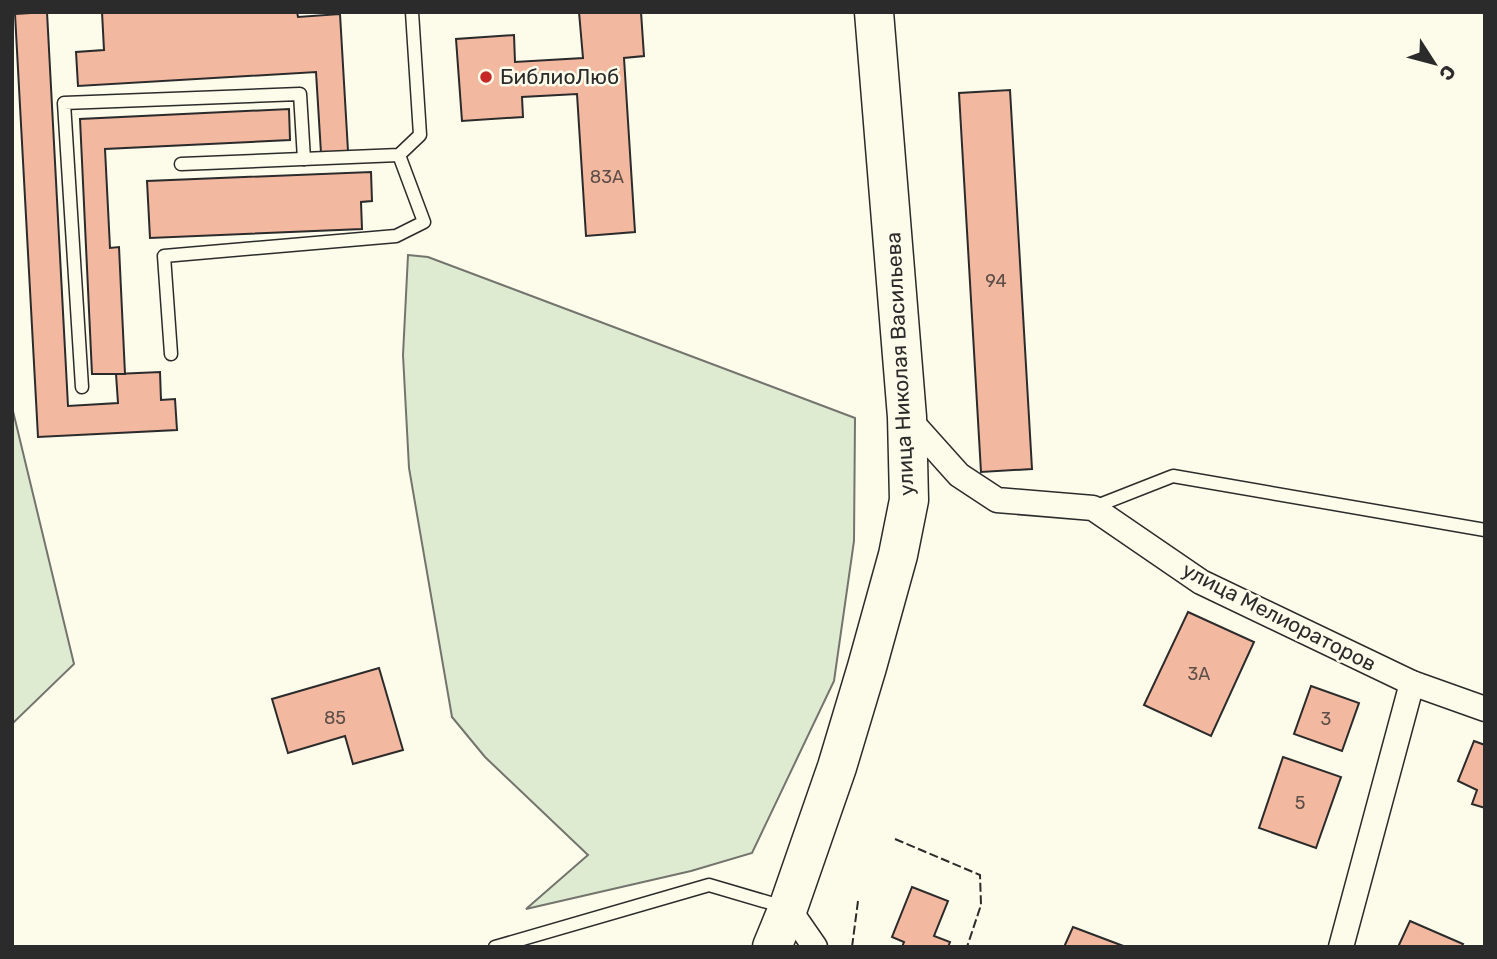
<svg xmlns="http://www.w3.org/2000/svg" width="1497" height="959" font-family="Rubik,sans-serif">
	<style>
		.green { fill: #deebd1; stroke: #74746e; stroke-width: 2 }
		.building { fill: #f2b8a0; stroke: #2b2b2b; stroke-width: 2 }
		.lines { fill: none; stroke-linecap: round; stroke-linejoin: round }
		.service-casing { stroke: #2b2b2b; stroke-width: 15 }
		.minor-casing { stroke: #2b2b2b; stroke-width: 27 }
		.primary-casing { stroke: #2b2b2b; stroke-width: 41 }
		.service { stroke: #fdfbea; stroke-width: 12 }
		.minor { stroke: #fdfbea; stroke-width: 24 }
		.primary { stroke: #fdfbea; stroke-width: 38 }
		.fence { stroke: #2b2b2b; stroke-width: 2; stroke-dasharray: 9 3.5; stroke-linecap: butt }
		.poi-dot { fill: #c62828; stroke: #fdfbea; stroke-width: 2.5 }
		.labels { text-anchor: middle; stroke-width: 5; stroke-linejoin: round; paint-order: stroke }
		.number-label { font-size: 18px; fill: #5d4e48 }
		.poi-label { font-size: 21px; fill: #2b2b2b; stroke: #fdfbea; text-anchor: start }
		.street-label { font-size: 21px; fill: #2b2b2b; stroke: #fdfbea }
	</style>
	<rect width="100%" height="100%" fill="#fdfbea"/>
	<g class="green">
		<polygon points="408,255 428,257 855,418 854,541 834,681 752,853 691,871 526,909 588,855 485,757 452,717 409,468 403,355"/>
		<polygon points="12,407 74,664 12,724"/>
	</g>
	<g class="building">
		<polygon points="47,12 68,406 118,403 116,374 160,372 161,400 175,399 177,430 38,437 15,14"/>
		<polygon points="102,12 297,12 298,17 340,14 348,151 321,153 316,72 78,86 76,52 104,50"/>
		<polygon points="579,12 641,12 644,56 624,58 635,232 586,236 577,94 522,97 523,117 462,121 456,39 514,35 515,62 583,58"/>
		<polygon points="1010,90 1032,469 981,472 959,93"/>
		<polygon points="289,109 290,140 105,149 110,248 119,247 125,374 92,374 80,119"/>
		<polygon points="371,172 372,201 361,202 362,229 150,238 147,181"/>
		<polygon points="1188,612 1254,642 1211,736 1144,705"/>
		<polygon points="379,668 403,750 353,764 345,736 288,753 272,699"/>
		<polygon points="1311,686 1359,703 1342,751 1294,734"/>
		<polygon points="1474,741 1485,745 1485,808 1472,804 1477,790 1458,781"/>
		<polygon points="1283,757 1341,777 1316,848 1259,828"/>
		<polygon points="912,887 948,901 934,936 950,942 948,947 902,947 904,942 892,937"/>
		<polygon points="1410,921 1463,944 1461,947 1398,947"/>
		<polygon points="1073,927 1126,947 1064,947"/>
	</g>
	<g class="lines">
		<defs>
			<g id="service">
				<polyline points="181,164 399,155 420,135 412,12"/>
				<polyline points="171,354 164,256 396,236 424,222 399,155"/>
				<polyline points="82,387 64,103 300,94 304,159"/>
				<polyline points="1094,507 1173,476 1485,530"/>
				<polyline points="495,947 709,885 784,907"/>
			</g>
			<g id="minor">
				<polyline points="907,417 959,475 997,500 1093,508 1201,582 1412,683 1485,709"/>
				<polyline points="788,908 815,947"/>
				<polyline points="1341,947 1412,683"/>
			</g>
			<polyline id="primary" points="772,947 788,908 837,767 867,667 898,555 909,500 907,417 874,12"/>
		</defs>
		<use href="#service" class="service-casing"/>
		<use href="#minor" class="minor-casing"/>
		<use href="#primary" class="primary-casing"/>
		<use href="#service" class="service"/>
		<use href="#minor" class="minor"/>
		<use href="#primary" class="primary"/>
		<g class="fence">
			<polyline points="895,839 980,875 981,905 967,947"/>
			<polyline points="852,947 858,901"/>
		</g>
	</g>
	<circle class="poi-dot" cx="486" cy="77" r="7"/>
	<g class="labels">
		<g class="number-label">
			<text x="607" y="183">83А</text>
			<text x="996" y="287">94</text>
			<text x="1199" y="680">3А</text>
			<text x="335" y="724">85</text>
			<text x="1326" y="725">3</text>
			<text x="1300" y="809">5</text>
		</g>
		<g class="poi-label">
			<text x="500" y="84">БиблиоЛюб</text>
		</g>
		<g class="street-label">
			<text transform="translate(900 364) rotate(-93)" y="7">улица Николая Васильева</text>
			<text transform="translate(1279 617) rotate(27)" y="7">улица Мелиораторов</text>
		</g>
	</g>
	<rect width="1497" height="959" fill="none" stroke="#2b2b2b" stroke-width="28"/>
	<g transform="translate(1434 63) rotate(126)" stroke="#fdfbea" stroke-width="5" paint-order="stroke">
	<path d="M0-5L12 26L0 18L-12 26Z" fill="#2b2b2b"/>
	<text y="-10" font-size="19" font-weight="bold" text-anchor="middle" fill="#2b2b2b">С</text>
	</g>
</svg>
